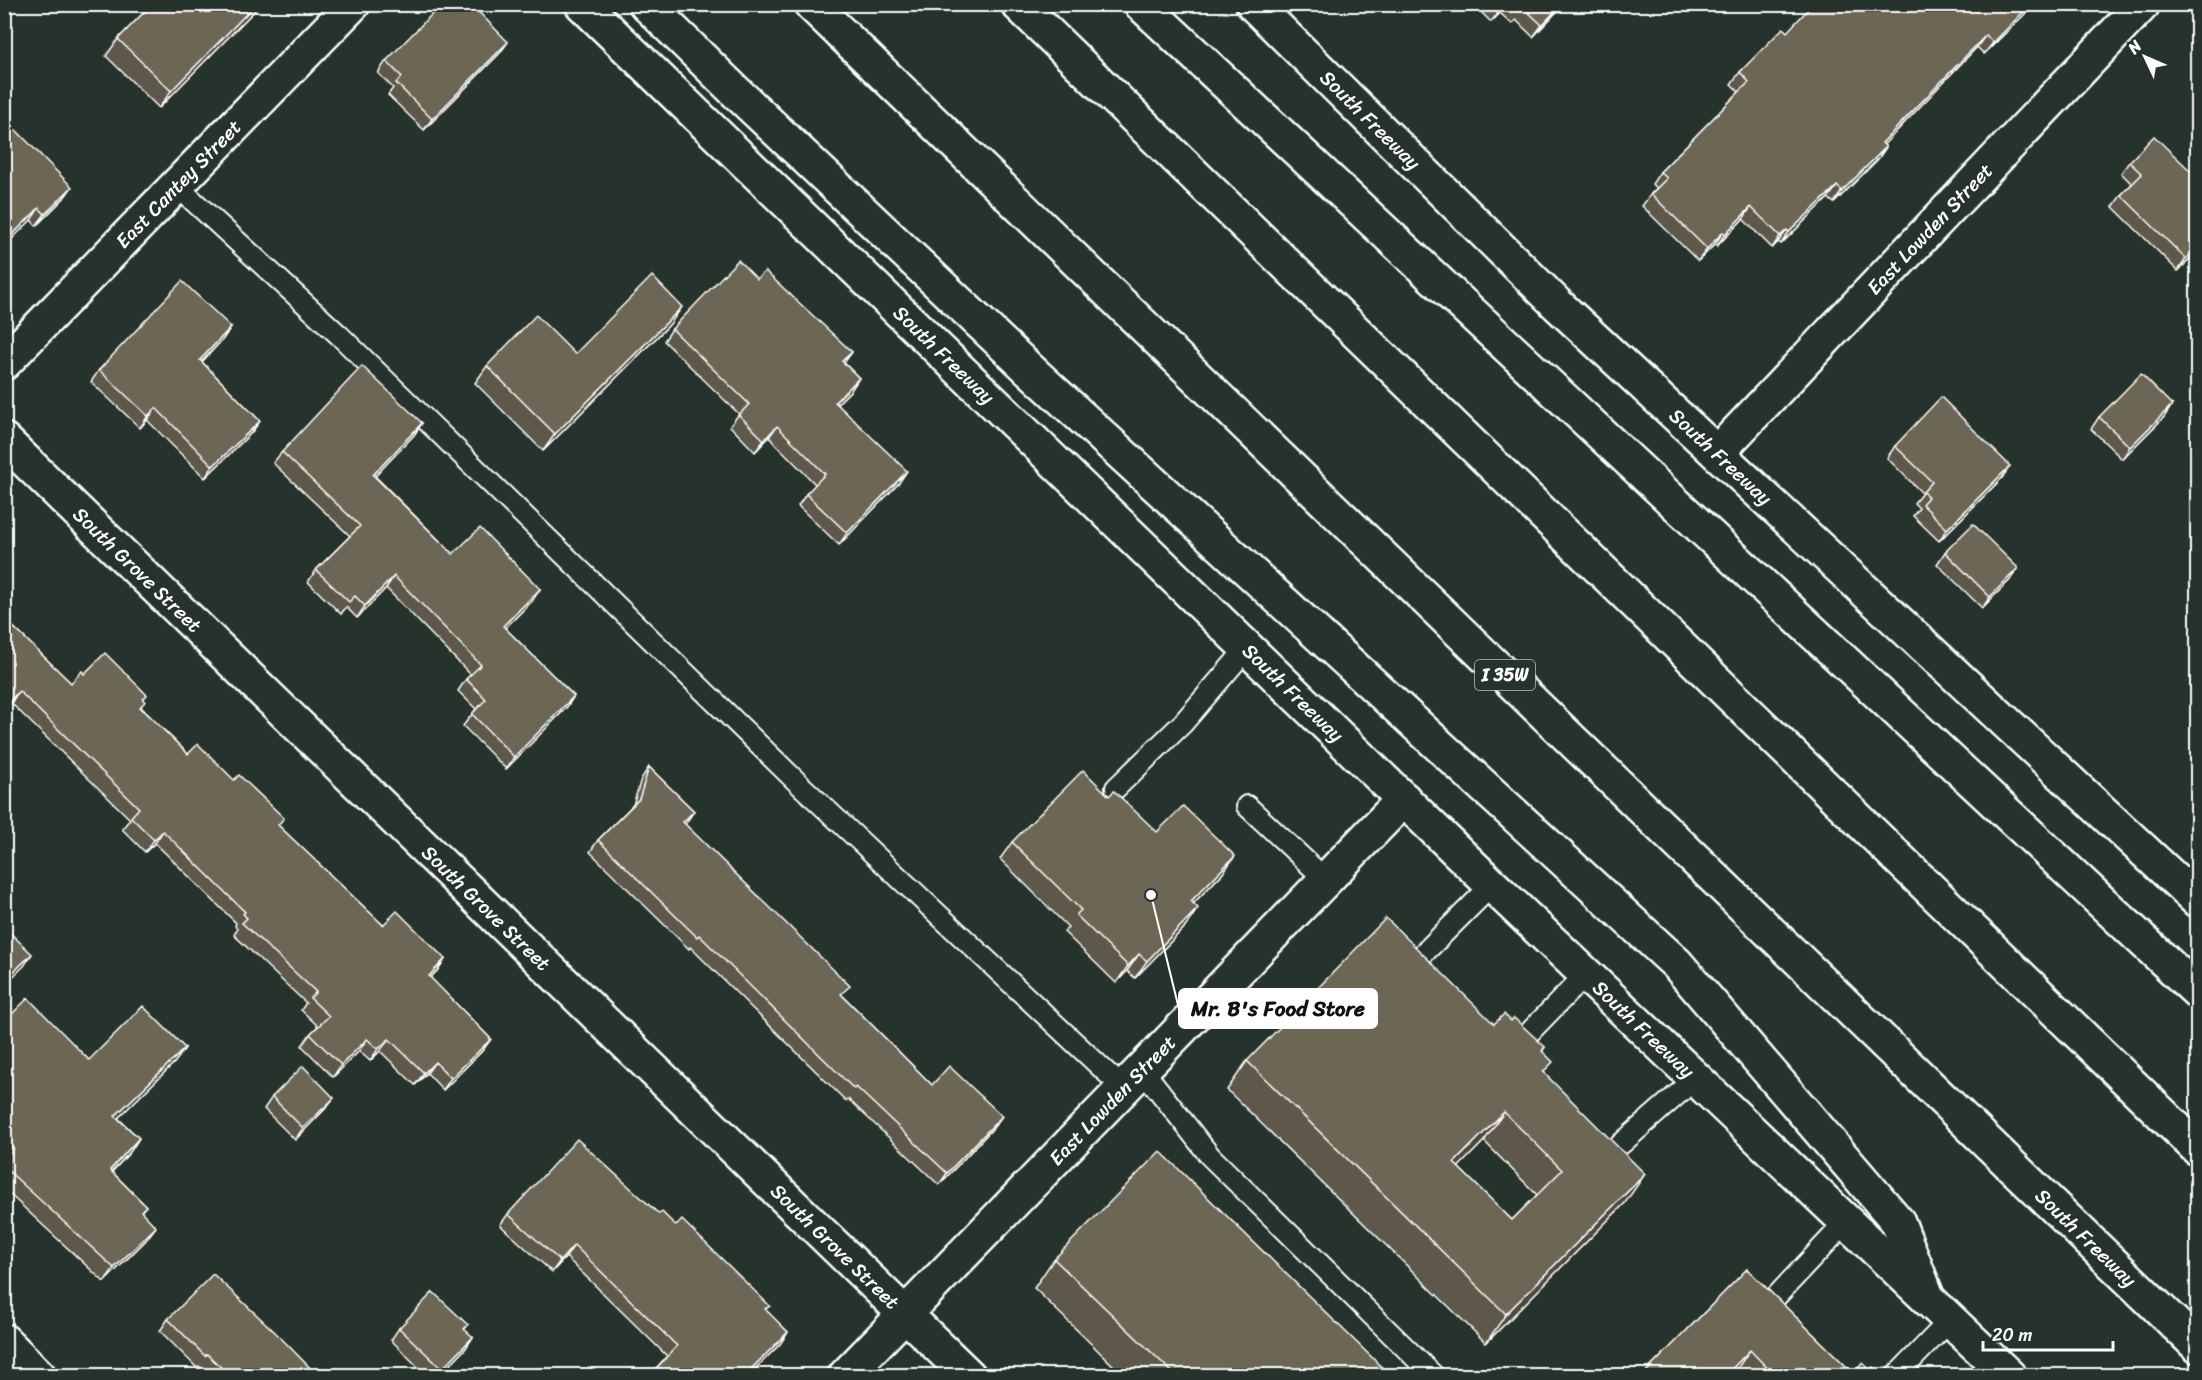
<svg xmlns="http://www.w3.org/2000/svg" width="2202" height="1380" font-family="Sriracha,sans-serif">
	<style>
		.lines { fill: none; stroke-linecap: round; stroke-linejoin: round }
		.lane-casing { stroke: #fff; stroke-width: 24 }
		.street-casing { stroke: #fff; stroke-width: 38 }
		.secondary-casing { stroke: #fff; stroke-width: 38 }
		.highway-casing { stroke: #fff; stroke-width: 38 }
		.lane { stroke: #26332d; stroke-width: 20 }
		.street { stroke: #26332d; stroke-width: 33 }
		.secondary { stroke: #26332d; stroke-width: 33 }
		.highway { stroke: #26332d; stroke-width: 33 }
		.wall { fill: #5d5848; stroke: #fff; stroke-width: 1.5; fill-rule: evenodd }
		.shaded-wall { fill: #4c473b; stroke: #fff; stroke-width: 1.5 }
		.building { fill: #6c6654; stroke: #fff; stroke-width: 1.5; fill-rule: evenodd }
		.labels { text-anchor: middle; stroke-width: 4.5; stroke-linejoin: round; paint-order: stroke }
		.shield { fill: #26332d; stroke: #bec2c0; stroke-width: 1.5 }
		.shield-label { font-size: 18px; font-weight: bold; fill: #fff }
		.street-label { font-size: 20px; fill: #fff; stroke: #26332d }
		.leader { fill: none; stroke: #fff; stroke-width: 2 }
		.callout-dot { fill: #fff; stroke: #26332d; stroke-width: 2 }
		.callout { fill: #fff; stroke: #fff; stroke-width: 2 }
		.callout-label { font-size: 21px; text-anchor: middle; font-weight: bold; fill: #111 }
	</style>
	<rect width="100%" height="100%" fill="#26332d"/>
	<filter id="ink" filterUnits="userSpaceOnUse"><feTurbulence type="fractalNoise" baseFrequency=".0167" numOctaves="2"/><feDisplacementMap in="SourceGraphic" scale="12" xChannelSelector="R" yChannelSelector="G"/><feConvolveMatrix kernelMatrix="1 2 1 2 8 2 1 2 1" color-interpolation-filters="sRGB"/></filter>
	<g filter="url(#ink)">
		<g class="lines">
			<defs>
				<g id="lane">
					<polyline points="177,186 339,335 795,780 1123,1088"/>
					<polyline points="1116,788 1183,723 1247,648"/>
					<polyline points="1247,806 1326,880"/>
					<polyline points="1408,969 1492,885"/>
					<polyline points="1527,1035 1586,974"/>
					<polyline points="1142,1069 1210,1156 1434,1376"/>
					<polyline points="1621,1144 1695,1079"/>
					<polyline points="1771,1302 1846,1222"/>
					<polyline points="1896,1376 1950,1320"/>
				</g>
				<g id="street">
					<path id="s1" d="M 4,363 L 353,4"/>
					<path id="s2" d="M 4,440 L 969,1376"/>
					<path id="s3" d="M 1717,453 L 2143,4"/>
					<polyline points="4,1341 39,1376"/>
					<path id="s4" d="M 845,1376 L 1404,799"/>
				</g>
				<g id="secondary">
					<path id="s5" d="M 582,4 L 1492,885 L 2009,1376"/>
					<path id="s6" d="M 1253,4 L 1558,305 L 2198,901"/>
				</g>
				<g id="highway">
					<polyline points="646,4 735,91 1028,368 1677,964 1898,1222 1928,1299"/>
					<path id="s7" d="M 811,4 L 2198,1346"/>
					<polyline points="1018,4 2198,1149"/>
					<polyline points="1141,4 2198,992"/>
				</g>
			</defs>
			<use href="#lane" class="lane-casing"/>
			<use href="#street" class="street-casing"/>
			<use href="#secondary" class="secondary-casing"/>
			<use href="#highway" class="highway-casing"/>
			<use href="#lane" class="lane"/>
			<use href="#street" class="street"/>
			<use href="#secondary" class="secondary"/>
			<use href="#highway" class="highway"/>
		</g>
		<g class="wall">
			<polygon points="152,4 261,4 159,108 106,56 118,39"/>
			<polygon points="1473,4 1564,4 1533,37 1516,20 1512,24 1500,13 1491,22"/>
			<polygon points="2029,10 1984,54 1977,47 1883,144 1886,147 1878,159 1834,203 1828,198 1781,244 1778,242 1772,248 1743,219 1717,246 1715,244 1698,261 1642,206 1651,194 1657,188 1652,184 1660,172 1739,92 1731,84 1740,72 1787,32 1908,12"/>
			<polygon points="500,53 424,130 388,95 393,88 378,73 386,61"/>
			<polygon points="4,141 64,198 36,226 31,220"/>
			<polygon points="2129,162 2198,178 2198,251 2178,271 2113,207 2121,195 2132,184 2121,173"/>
			<polygon points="757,279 852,352 844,363 859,378 851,390 837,404 899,483 839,545 798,506 806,494 816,485 769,437 755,452 730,426 739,414 664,341 672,329"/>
			<polygon points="670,324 543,451 475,383 487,366 575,354"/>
			<polygon points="231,327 223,339 202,362 260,421 251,433 205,478 147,420 140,428 91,382 99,370"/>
			<polygon points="2172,405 2164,417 2122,459 2091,429 2099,417"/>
			<polygon points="422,423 414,435 375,476 453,554 540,589 532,601 505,628 574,696 566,708 506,769 463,726 476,709 458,691 466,679 471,675 386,588 357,618 346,607 341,614 308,582 316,570 350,536 273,463 282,452"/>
			<polygon points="1895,446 2002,478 1939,541 1913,516 1919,508 1914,503 1922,493 1887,458"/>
			<polygon points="1945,552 2010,580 1982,608 1937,564"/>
			<polygon points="4,618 71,683 84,674 144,700 141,707 188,754 279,826 383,925 445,959 437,971 430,978 491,1039 482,1051 443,1090 427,1073 415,1085 380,1051 370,1061 359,1051 333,1077 302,1046 310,1034 318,1026 301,1010 306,1003 234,935 237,929 235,926 236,923 155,843 145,852 122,829 130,819 11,703 4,710"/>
			<polygon points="649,767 694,811 684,824 843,996 932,1085 1002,1116 993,1128 939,1185 848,1099 846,1101 690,947 689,949 590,852 598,840 633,805 641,779"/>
			<polygon points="1109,796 1157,832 1223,873 1193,904 1186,926 1135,978 1127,971 1116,983 1064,932 1068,927 1000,859 1012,842"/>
			<path d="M 1511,1021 L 1545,1047 L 1542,1052 L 1545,1074 L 1625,1203 L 1486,1343 L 1227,1090 L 1247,1061 L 1494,1024 ZM 1484,1141 L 1537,1195 L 1512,1220 L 1458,1167 Z"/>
			<polygon points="4,1022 89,1060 185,1048 175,1062 118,1118 139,1138 130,1152 112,1172 146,1206 141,1212 146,1240 104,1282 4,1189"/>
			<polygon points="272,1097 325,1109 295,1140 264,1109"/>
			<polygon points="508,1214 659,1214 766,1311 788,1332 780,1344 748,1376 649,1376 667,1356 566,1257 552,1272 500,1225"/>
			<polygon points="1054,1259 1391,1376 1124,1376 1034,1288"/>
			<polygon points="1747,1269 1853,1373 1870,1370 1882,1376 1642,1376"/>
			<polygon points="168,1319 318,1376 209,1376 199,1366 197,1368 160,1331"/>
			<polygon points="468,1325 464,1330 473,1337 465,1349 439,1376 427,1376 391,1340 399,1328"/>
		</g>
		<g class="shaded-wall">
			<polygon points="256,4 261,4 159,108 171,91"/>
			<polygon points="1505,4 1506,4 1500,13 1491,22 1500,10"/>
			<polygon points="1562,4 1564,4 1533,37 1542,25"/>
			<polygon points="2031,4 2033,4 2029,10 1984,54 1993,43"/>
			<polygon points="1986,35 1977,47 1874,155 1882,143"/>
			<polygon points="508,42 500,53 424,130 432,119"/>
			<polygon points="1886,147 1878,159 1834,203 1842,191"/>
			<polygon points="1837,186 1828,198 1781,244 1789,232"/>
			<polygon points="72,187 64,198 36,226 45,214"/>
			<polygon points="1751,207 1743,219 1717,246 1725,234"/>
			<polygon points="39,208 31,220 4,247 4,243"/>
			<polygon points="1787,230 1778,242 1772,248 1780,236"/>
			<polygon points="1723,232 1715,244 1698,261 1707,249"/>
			<polygon points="2198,248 2198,251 2178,271 2186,259"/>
			<polygon points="682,307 670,324 543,451 555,434"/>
			<polygon points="231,327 223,339 192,372 200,360"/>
			<polygon points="852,352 843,364 842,361"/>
			<polygon points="859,378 851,390 827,414 835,402"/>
			<polygon points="2172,405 2164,417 2122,459 2130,447"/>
			<polygon points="156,408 147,420 140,428 148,416"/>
			<polygon points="260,421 251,433 205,478 213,466"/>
			<polygon points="422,423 414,435 365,487 373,475"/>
			<polygon points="777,426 769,437 755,452 764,440"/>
			<polygon points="2010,466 2002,478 1939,541 1947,529"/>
			<polygon points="907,471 899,483 839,545 847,533"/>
			<polygon points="2018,568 2010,580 1982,608 1990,597"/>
			<polygon points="394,576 386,588 357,618 365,606"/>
			<polygon points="540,589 532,601 495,638 503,626"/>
			<polygon points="19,691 11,703 4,710 4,707"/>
			<polygon points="574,696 566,708 506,769 514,757"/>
			<polygon points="694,811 686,823 674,834 683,822"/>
			<polygon points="163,831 155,843 145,852 154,840"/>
			<polygon points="1235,856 1223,873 1179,918 1191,901"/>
			<polygon points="1198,908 1186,926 1135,978 1147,961"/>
			<polygon points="32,954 24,966 4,985 5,980"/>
			<polygon points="1139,954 1127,971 1116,983 1128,966"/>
			<polygon points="445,959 437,971 420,988 429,976"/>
			<polygon points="367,1039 359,1051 333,1077 341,1065"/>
			<polygon points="389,1039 380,1051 370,1061 378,1049"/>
			<polygon points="491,1039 482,1051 443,1090 451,1078"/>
			<polygon points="185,1048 175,1062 106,1130 115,1116"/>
			<polygon points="435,1062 427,1073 415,1085 424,1073"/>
			<polygon points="334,1098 325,1109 295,1140 303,1128"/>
			<polygon points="1504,1112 1484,1141 1434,1192 1454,1163"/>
			<polygon points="1002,1116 993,1128 939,1185 947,1173"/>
			<polygon points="139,1138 130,1152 100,1184 110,1170"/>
			<polygon points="1645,1174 1625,1203 1486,1343 1506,1314"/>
			<polygon points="156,1227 146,1240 104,1282 114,1268"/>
			<polygon points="574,1245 566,1257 552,1272 560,1261"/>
			<polygon points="788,1332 780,1344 748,1376 744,1376"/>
			<polygon points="473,1337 465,1349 439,1376 437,1376 442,1369"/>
			<polygon points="1750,1350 1732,1376 1725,1376"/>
		</g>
		<g class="building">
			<polygon points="152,4 256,4 171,91 118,39"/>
			<polygon points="442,4 471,4 508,42 432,119 396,83 402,77 386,61"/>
			<polygon points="1494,4 1505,4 1500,10"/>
			<polygon points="1512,4 1562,4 1542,25 1524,8 1520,12"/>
			<polygon points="1813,4 1900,4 1908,12 1915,4 2031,4 1993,43 1986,35 1882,143 1886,147 1842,191 1837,186 1789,232 1787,230 1780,236 1751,207 1725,234 1723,232 1707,249 1651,194 1667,178 1660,172 1749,82 1740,72 1783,28 1787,32"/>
			<polygon points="16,130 72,187 45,214 39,208 4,243 4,141"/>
			<polygon points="2154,136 2198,178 2198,248 2186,259 2121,195 2142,174 2129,162"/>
			<polygon points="738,260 757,279 765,271 852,352 842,361 859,378 835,402 907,471 847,533 806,494 825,474 777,426 764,440 739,415 749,404 672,329"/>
			<polygon points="652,276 682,307 555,434 487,366 536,315 575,354"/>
			<polygon points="182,281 231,327 200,360 260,421 213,466 156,408 148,416 99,370"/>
			<polygon points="362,366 422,423 373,475 453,554 480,528 540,589 503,626 574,696 514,757 472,714 486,699 466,679 481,665 394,576 365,606 355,596 349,602 316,570 360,526 282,452"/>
			<polygon points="2141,374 2172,405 2130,447 2099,417"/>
			<polygon points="1941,397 2010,466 1947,529 1922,504 1928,497 1923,492 1932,482 1895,446"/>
			<polygon points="1973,524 2018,568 1990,597 1945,552"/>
			<polygon points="4,618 71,683 82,671 84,674 105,653 147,695 143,699 145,702 140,707 188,754 198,744 234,780 239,775 284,818 278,825 383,925 397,911 445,959 429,976 491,1039 451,1078 435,1062 424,1073 389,1039 378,1049 367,1039 341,1065 310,1034 329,1016 310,998 316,992 242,923 247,918 243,914 245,912 163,831 154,840 131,817 139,808 19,691 4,707"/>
			<polygon points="649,767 694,811 683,822 850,986 841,994 932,1085 949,1066 1002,1116 947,1173 856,1087 854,1089 699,935 697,937 598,840 639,799"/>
			<polygon points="1083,770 1109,796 1114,791 1157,832 1183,806 1235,856 1191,901 1198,908 1147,961 1139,954 1128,966 1076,915 1081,910 1012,842"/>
			<path d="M 1386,918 L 1494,1024 L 1504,1014 L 1511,1021 L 1514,1018 L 1545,1047 L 1542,1051 L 1553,1062 L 1543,1072 L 1645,1174 L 1506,1314 L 1247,1061 ZM 1504,1112 L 1562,1170 L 1512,1220 L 1454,1163 Z"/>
			<polygon points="4,927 32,954 5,980 4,980"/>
			<polygon points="28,998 89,1060 143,1006 185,1048 115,1116 139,1138 110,1170 146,1206 141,1211 156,1227 114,1268 4,1167 4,1159 14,1149 4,1139 4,1022"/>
			<polygon points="303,1066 334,1098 303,1128 272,1097"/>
			<polygon points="577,1139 659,1214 662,1212 676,1226 682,1220 770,1306 765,1309 788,1332 744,1376 649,1376 677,1346 574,1245 560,1261 508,1214"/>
			<polygon points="1160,1151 1391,1376 1173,1376 1174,1374 1054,1259"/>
			<polygon points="1747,1269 1853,1373 1863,1363 1870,1370 1873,1367 1882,1376 1775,1376 1750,1350 1725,1376 1642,1376"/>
			<polygon points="213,1274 276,1333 318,1376 230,1376 207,1354 205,1356 168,1319"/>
			<polygon points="433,1292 468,1325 464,1329 473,1337 442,1369 399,1328"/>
		</g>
	</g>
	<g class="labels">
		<rect class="shield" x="1475" y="660" width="60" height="30" rx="4.5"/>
		<g class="shield-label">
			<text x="1505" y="681">I 35W</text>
		</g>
		<g class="street-label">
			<text dy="7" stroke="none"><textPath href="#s6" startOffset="165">South Freeway</textPath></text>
			<text dy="7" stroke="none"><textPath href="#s1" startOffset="250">East Cantey Street</textPath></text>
			<text dy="7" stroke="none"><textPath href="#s3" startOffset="309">East Lowden Street</textPath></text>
			<text dy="7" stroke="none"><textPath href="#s5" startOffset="504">South Freeway</textPath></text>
			<text dy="7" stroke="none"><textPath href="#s6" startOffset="651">South Freeway</textPath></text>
			<text dy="7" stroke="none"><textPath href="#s2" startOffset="186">South Grove Street</textPath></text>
			<text dy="7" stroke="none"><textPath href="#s5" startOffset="990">South Freeway</textPath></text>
			<text dy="7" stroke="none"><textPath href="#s2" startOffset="672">South Grove Street</textPath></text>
			<text dy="7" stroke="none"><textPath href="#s5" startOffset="1476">South Freeway</textPath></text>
			<text dy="7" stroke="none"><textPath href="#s4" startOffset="384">East Lowden Street</textPath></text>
			<text dy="7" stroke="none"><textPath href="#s7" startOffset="1774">South Freeway</textPath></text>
			<text dy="7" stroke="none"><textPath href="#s2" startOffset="1158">South Grove Street</textPath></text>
		</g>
	</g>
	<path class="leader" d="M1151 895L1179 1009"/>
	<circle class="callout-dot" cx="1151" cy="895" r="6"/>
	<rect class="callout" x="1179" y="989" width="198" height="39" rx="6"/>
	<g class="callout-label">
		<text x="1278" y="1016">Mr. B's Food Store</text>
	</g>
	<rect width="2202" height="1380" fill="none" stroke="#26332d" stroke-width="24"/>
	<rect x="12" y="12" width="2178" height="1356" fill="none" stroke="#fff" stroke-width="2" filter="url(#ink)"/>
	<g transform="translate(2145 57) rotate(314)" stroke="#26332d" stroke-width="4.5" paint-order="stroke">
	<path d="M0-4.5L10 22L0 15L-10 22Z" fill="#ffffff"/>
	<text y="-9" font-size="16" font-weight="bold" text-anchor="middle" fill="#ffffff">N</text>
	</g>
	<path d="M1983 1341v9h130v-9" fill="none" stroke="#ffffff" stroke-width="3"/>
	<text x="1992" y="1341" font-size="18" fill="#ffffff" stroke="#26332d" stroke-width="4.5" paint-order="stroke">20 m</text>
</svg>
